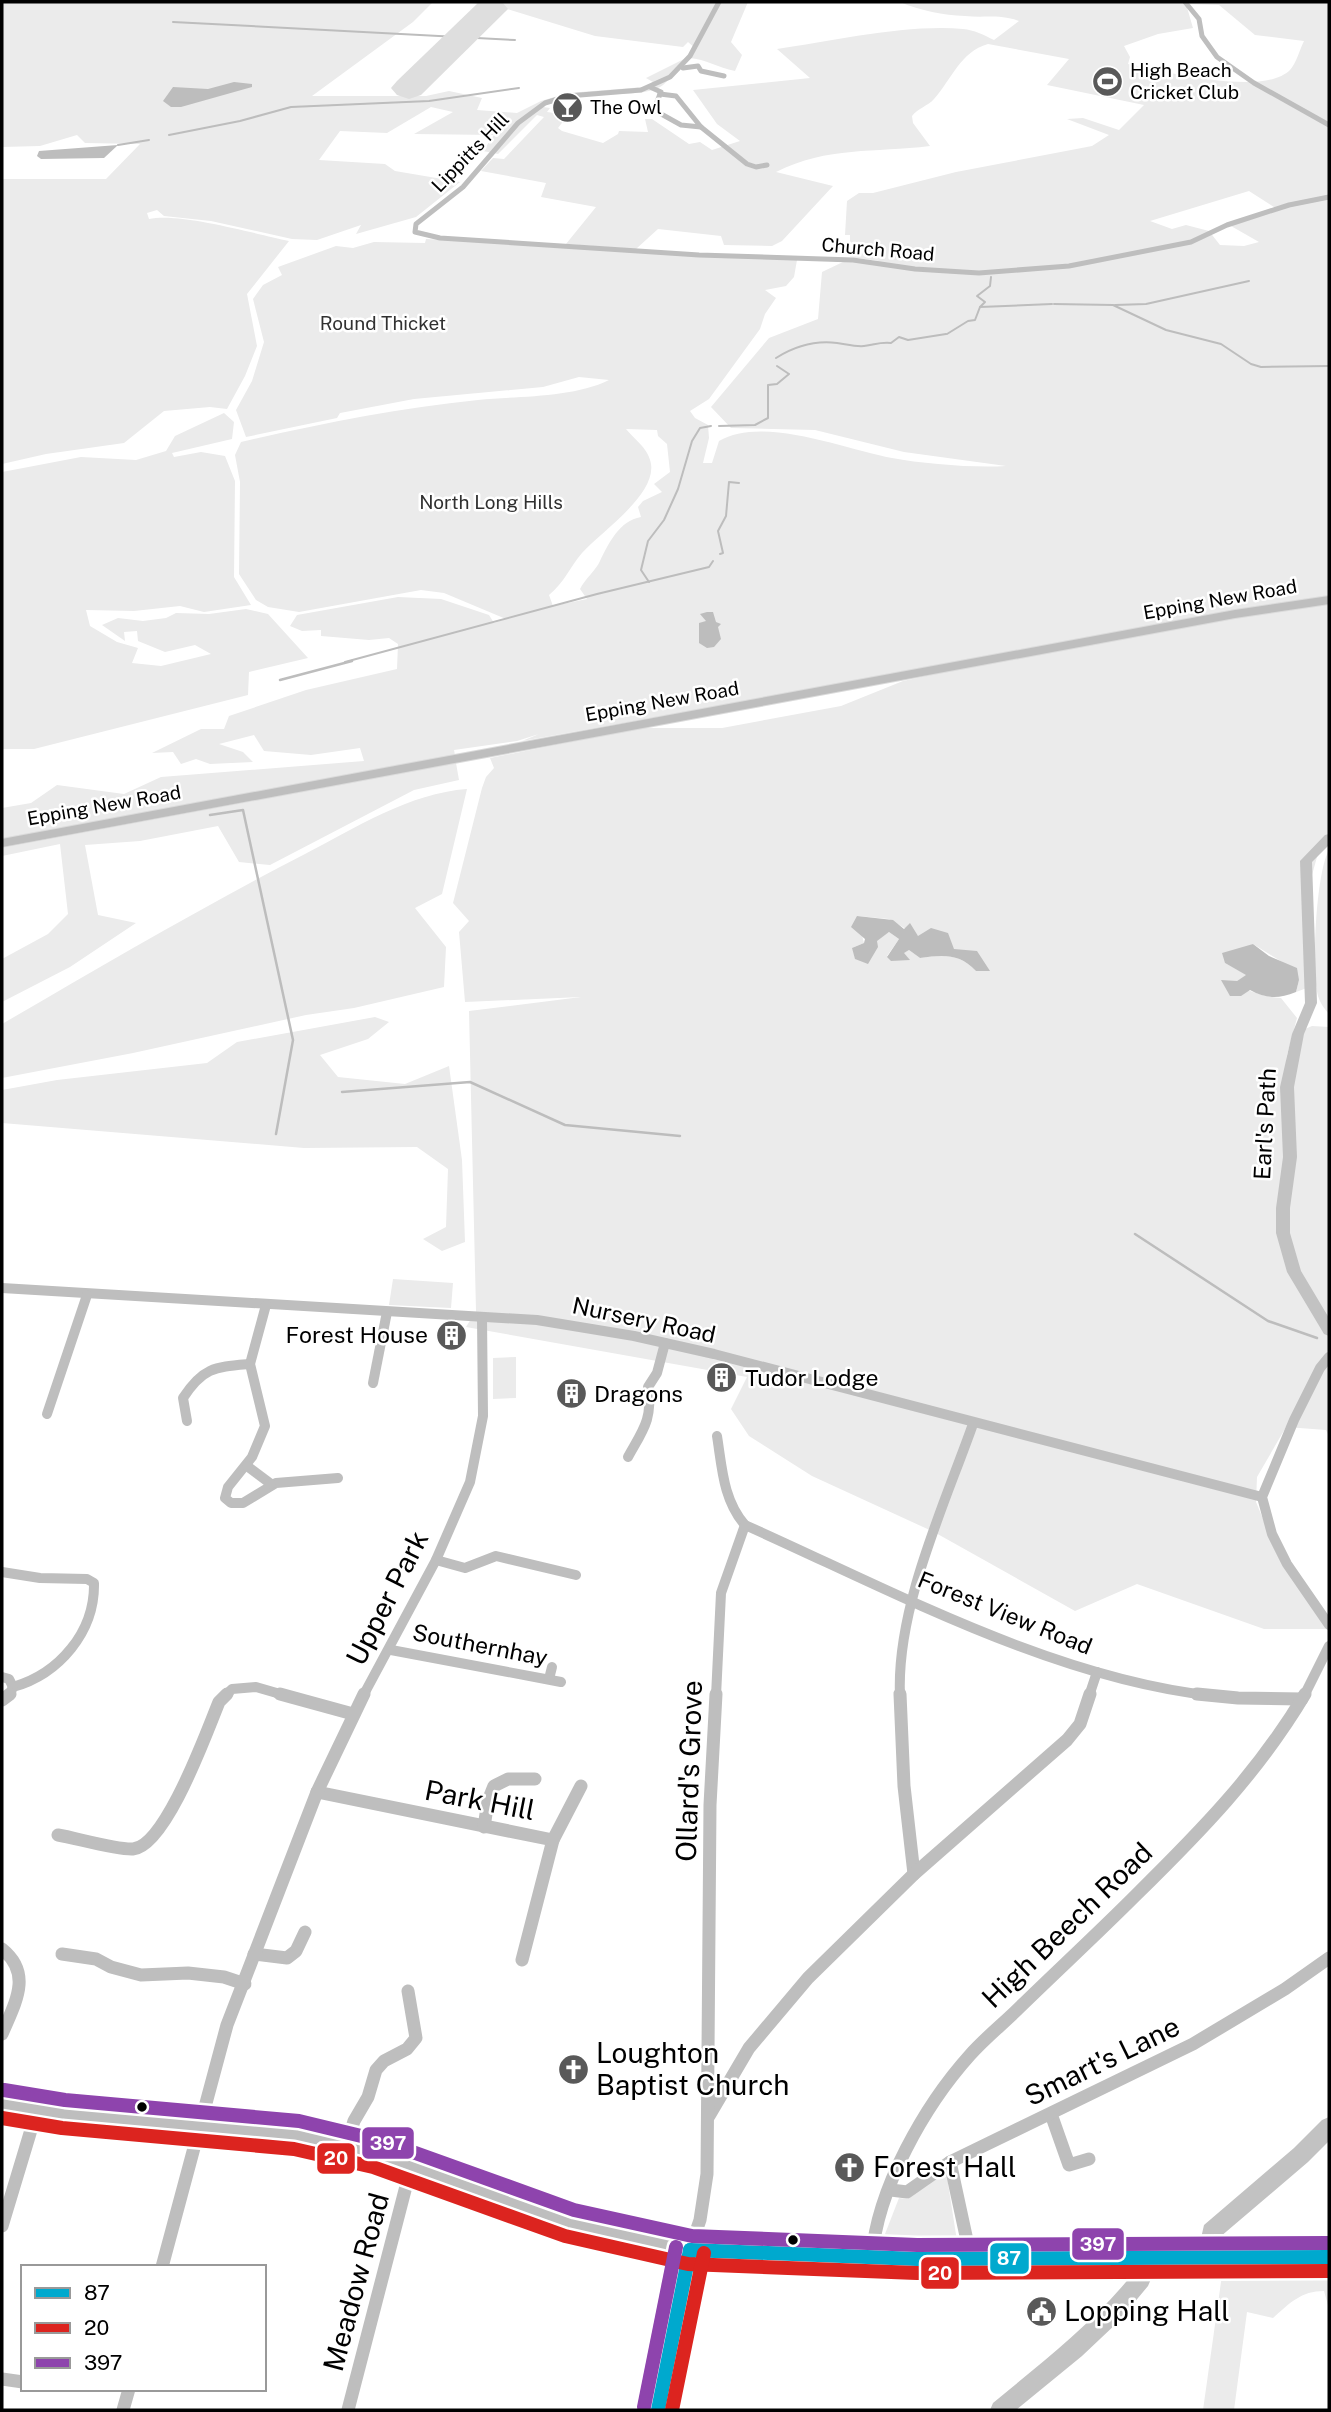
<svg xmlns="http://www.w3.org/2000/svg" width="1331" height="2412" font-family="'Public Sans',sans-serif">
	<style>
		.green { fill: #ebebeb; fill-rule: evenodd }
		.water { fill: #bdbdbd }
		.lines { fill: none; stroke-linecap: round; stroke-linejoin: round }
		.stream-far1 { stroke: #bdbdbd; stroke-width: 2 }
		.stream { stroke: #bdbdbd; stroke-width: 2.5 }
		.runway { fill: #dedede; fill-rule: evenodd }
		.primary-casing { stroke: #dbdbdb; stroke-width: 2 }
		.street-far2 { stroke: #bebebe; stroke-width: 5 }
		.street-far1 { stroke: #bebebe; stroke-width: 10 }
		.street { stroke: #bebebe; stroke-width: 13 }
		.secondary { fill: #c2c2c2; fill-rule: evenodd }
		.primary { fill: #bebebe; fill-rule: evenodd }
		.bus-1-casing { stroke: #fff; stroke-width: 19 }
		.bus-2-casing { stroke: #fff; stroke-width: 19 }
		.bus-3-casing { stroke: #fff; stroke-width: 19 }
		.bus-1 { stroke: #00a9ce; stroke-width: 14 }
		.bus-2 { stroke: #dc241f; stroke-width: 14 }
		.bus-3 { stroke: #8e44ad; stroke-width: 14 }
		.bus-dot { fill: #000; stroke: #fff; stroke-width: 2.5 }
		.labels { text-anchor: middle; stroke-width: 5; stroke-linejoin: round; paint-order: stroke }
		.far-poi-label { font-size: 19px; fill: #000; stroke: #fff; text-anchor: start }
		.far-street-label { font-size: 19px; fill: #000; stroke: #fff }
		.far-park-label { font-size: 19px; fill: #313131; stroke: #fff }
		.street-label { font-size: 23px; fill: #000; stroke: #fff }
		.poi-label { font-size: 23px; fill: #000; stroke: #fff; text-anchor: start }
		.near-street-label { font-size: 28px; fill: #000; stroke: #fff }
		.near-poi-label { font-size: 28px; fill: #000; stroke: #fff; text-anchor: start }
		.line-badge { stroke: #fff; stroke-width: 2.5 }
		.badge-label { font-size: 19px; text-anchor: middle; font-weight: bold; fill: #fff }
	</style>
	<rect width="100%" height="100%" fill="#fff"/>
	<g class="green">
		<path d="M 2,2 L 433,2 L 413,22 L 312,96 L 426,96 L 449,91 L 482,98 L 477,110 L 517,113 L 541,101 L 568,93 L 644,87 L 653,82 L 646,78 L 684,59 C 678,67 671,78 663,85 C 642,102 571,86 543,107 L 550,108 L 547,112 L 568,115 L 558,128 L 562,131 L 603,143 L 618,134 L 619,131 L 648,132 L 645,119 L 652,119 L 689,144 L 700,142 L 712,150 L 740,141 L 717,124 L 693,90 L 810,78 L 777,49 C 833,41 907,24 963,29 C 974,30 984,35 994,40 L 1019,21 C 1000,14 984,18 965,16 C 943,15 921,11 900,2 L 1329,2 L 1329,596 L 522,741 L 539,734 L 517,741 L 454,750 L 455,755 L 2,839 L 2,808 L 31,803 L 57,785 L 124,794 L 161,777 L 364,761 L 360,748 L 311,755 L 264,751 L 254,735 L 219,744 L 243,752 L 253,762 L 210,764 L 196,759 L 181,764 L 173,752 L 152,753 L 201,729 L 224,729 L 229,716 L 306,690 L 397,669 L 398,644 L 389,638 L 369,640 L 321,636 L 321,630 L 302,631 L 290,626 L 297,615 L 398,597 L 441,599 L 489,615 L 494,623 L 506,619 L 444,593 L 421,590 L 299,612 L 268,607 L 256,600 L 239,574 L 240,482 L 235,455 L 241,442 C 319,424 398,408 478,400 C 518,396 573,398 609,380 L 579,377 L 543,387 L 414,399 L 340,413 L 337,418 L 246,437 L 236,410 L 252,381 L 264,342 L 253,299 L 263,285 L 282,275 L 278,267 L 336,246 L 353,248 L 374,242 L 425,243 L 426,239 L 797,260 L 794,277 L 786,286 L 765,290 L 776,298 L 765,314 L 760,329 L 709,399 L 690,411 L 695,418 L 708,425 L 709,438 L 703,463 L 712,463 L 719,441 C 762,415 845,449 892,458 C 924,464 974,468 1006,466 L 904,452 L 815,430 L 731,428 L 711,407 L 769,338 L 818,319 L 822,272 L 843,262 L 879,261 L 850,257 L 850,235 L 845,235 L 847,201 L 859,193 L 873,193 L 956,172 L 1092,146 L 1109,135 L 1067,119 L 1083,118 L 1119,130 L 1144,105 L 1047,85 L 1069,59 L 988,44 C 960,52 952,79 934,99 C 928,106 918,108 912,116 L 913,123 L 930,146 C 874,153 828,146 776,172 L 833,186 L 782,241 L 772,246 L 724,245 L 721,236 L 658,229 L 636,249 L 566,244 L 596,207 L 541,197 L 546,183 L 481,171 L 493,158 L 504,159 L 544,117 L 537,115 L 498,154 L 483,151 L 494,135 L 414,134 L 453,112 L 431,107 L 387,133 L 340,131 L 319,160 L 385,164 L 395,171 L 460,182 L 416,217 L 356,234 L 361,225 L 317,240 L 292,239 L 211,221 L 164,216 L 157,210 L 147,213 L 149,219 C 180,212 255,234 289,241 L 247,294 L 257,346 L 245,376 L 227,409 L 210,407 L 164,411 L 124,443 L 46,454 L 2,464 L 2,179 L 106,179 L 140,144 L 85,143 L 77,135 L 40,146 L 2,147 ZM 1186,4 L 1219,5 L 1255,35 L 1304,41 C 1300,49 1296,64 1290,70 C 1263,97 1162,71 1128,64 L 1130,57 L 1124,46 L 1158,34 L 1193,28 ZM 1249,191 L 1277,209 L 1231,226 L 1259,242 L 1244,246 L 1220,245 L 1209,231 L 1186,225 L 1172,229 L 1150,221 ZM 626,429 L 657,430 L 658,436 L 667,444 L 670,472 L 654,484 L 662,492 L 643,501 L 638,507 L 641,517 C 619,521 609,543 600,561 C 596,570 585,579 580,589 L 587,599 L 553,606 L 549,595 C 564,583 570,567 582,553 C 601,532 656,495 651,464 C 649,449 635,440 626,429 Z"/>
		<path d="M 463,2 L 748,2 L 731,42 L 742,55 L 735,71 C 718,68 706,59 689,58 L 696,49 L 688,42 L 683,47 L 595,36 L 497,6 Z"/>
		<polygon points="224,413 234,422 232,439 172,453 174,457 201,452 225,456 235,481 234,577 251,605 204,612 180,606 134,611 86,610 90,626 117,642 138,648 132,663 161,666 211,654 195,645 165,652 138,641 137,631 124,632 125,641 102,625 118,618 143,621 166,618 176,613 209,614 246,609 268,614 308,658 249,672 248,695 34,749 2,749 2,472 81,457 136,460 166,451 175,436"/>
		<path d="M 1329,603 L 1329,836 L 1317,857 L 1312,875 L 1307,988 L 1296,992 L 1299,980 L 1282,962 L 1253,944 L 1225,963 L 1247,975 L 1237,981 L 1222,981 C 1242,987 1260,997 1281,998 L 1297,1018 L 1287,1055 L 1284,1085 L 1287,1126 L 1280,1191 L 1297,1287 L 1329,1336 L 1329,1436 L 1326,1430 L 1286,1427 L 1257,1477 L 1256,1502 L 1266,1526 L 1329,1629 L 1264,1629 L 1137,1584 L 1075,1611 L 934,1532 L 812,1476 L 749,1436 L 731,1409 L 747,1377 L 466,1327 L 476,1311 L 469,1011 L 581,997 L 465,1002 L 459,932 L 469,921 L 453,903 L 482,788 L 486,777 L 494,768 L 490,758 L 641,728 L 722,728 L 841,706 L 903,681 L 959,669 L 1224,619 ZM 857,916 L 889,919 L 918,936 L 954,949 L 989,970 L 976,971 C 959,953 943,955 920,958 L 909,950 L 903,953 L 909,959 L 887,956 L 899,939 L 889,932 L 876,941 L 852,948 L 864,943 Z"/>
		<polygon points="456,763 459,780 414,790 270,865 239,862 218,826 140,841 85,845 98,915 136,923 70,967 2,1002 2,959 48,934 68,914 60,844 2,856 2,848"/>
		<path d="M 467,789 L 442,894 L 415,908 L 446,947 L 444,987 L 354,1008 L 306,1015 L 133,1053 L 2,1078 L 2,1024 C 102,966 202,907 305,854 C 355,828 410,793 467,789 Z"/>
		<path d="M 1329,850 L 1329,1014 C 1324,1008 1320,1003 1318,996 C 1311,970 1316,872 1329,850 Z"/>
		<polygon points="375,1017 389,1022 368,1039 320,1055 338,1077 405,1084 449,1066 462,1160 465,1242 442,1251 423,1239 446,1227 448,1169 417,1147 304,1148 2,1123 2,1090 57,1080 207,1063 237,1042"/>
		<path d="M 1312,1026 L 1329,1027 L 1329,1321 C 1320,1307 1307,1292 1300,1275 C 1276,1217 1288,1090 1305,1029 Z"/>
		<polygon points="393,1279 453,1283 451,1308 389,1305"/>
		<polygon points="516,1357 516,1398 493,1399 493,1358"/>
		<polygon points="937,2177 947,2177 957,2241 947,2245 891,2243 885,2234 899,2198 907,2199"/>
		<path d="M 1329,2274 L 1328,2305 L 1324,2291 C 1301,2291 1290,2303 1273,2318 L 1247,2312 L 1234,2410 L 1203,2410 L 1222,2275 Z"/>
	</g>
	<g class="water">
		<polygon points="234,82 252,84 252,87 181,107 171,107 163,101 173,87 208,89"/>
		<polygon points="118,145 104,158 41,159 37,156 39,151"/>
		<polygon points="707,612 713,612 716,622 721,624 718,627 721,639 714,647 707,648 699,643 699,623 706,621 700,614"/>
		<path d="M 857,916 L 893,920 L 904,929 L 910,923 L 918,936 L 931,928 L 948,933 L 954,949 L 977,951 L 990,971 L 976,971 C 959,953 943,955 920,958 L 909,950 L 904,953 L 910,960 L 891,961 L 887,957 L 899,939 L 889,932 L 877,941 L 878,947 L 868,964 L 855,959 L 852,948 L 864,943 L 865,939 L 851,927 Z"/>
		<path d="M 1253,944 L 1269,956 L 1297,968 L 1299,980 L 1296,992 C 1278,999 1267,999 1250,990 L 1241,996 L 1230,996 L 1221,980 L 1237,981 L 1246,975 L 1225,963 L 1222,953 Z"/>
	</g>
	<g class="lines">
		<g class="stream-far1">
			<polyline points="173,22 515,40"/>
			<polyline points="169,135 240,121 291,107 429,101 519,88"/>
			<polyline points="118,145 149,140"/>
			<polyline points="1054,304 1113,305 1166,330 1221,344 1251,364 1261,367 1329,366"/>
			<polyline points="1115,305 1146,304 1249,281"/>
			<polyline points="980,307 985,302 977,296 990,286 991,277"/>
			<polyline points="947,334 968,321 975,320 980,307 1052,304"/>
			<path d="M 776,358 C 795,346 814,340 837,343 C 845,344 856,347 864,346 C 875,345 878,342 891,343 L 899,337 L 908,340 L 946,334"/>
			<polyline points="719,426 755,425 768,418 768,385 777,384 789,374 777,366"/>
			<polyline points="720,554 723,553 718,531 726,516 729,482 739,483"/>
			<polyline points="649,582 641,570 648,541 664,520 678,489 692,441 700,428 711,426"/>
			<polyline points="345,662 597,594 709,567 713,561"/>
		</g>
		<g class="stream">
			<polyline points="280,680 352,661"/>
			<polyline points="210,815 243,810 293,1040 276,1134"/>
			<polyline points="342,1092 470,1082 565,1125 680,1136"/>
			<polyline points="1135,1234 1268,1321 1317,1338"/>
		</g>
		<polygon class="runway" points="479,2 502,2 508,9 421,95 409,99 397,95 391,88 397,81"/>
		<defs>
			<g id="primary">
				<polygon points="1329,596 1329,604 1235,618 2,847 2,839 1235,610"/>
				<polygon points="2,2093 63,2103 296,2124 377,2143 570,2212 690,2239 917,2248 1329,2246 1329,2268 917,2270 690,2261 570,2234 377,2165 296,2146 63,2125 2,2115"/>
			</g>
		</defs>
		<use href="#primary" class="primary-casing"/>
		<g class="street-far2">
			<polyline points="719,2 690,56 670,77 641,90 568,96 545,103 518,123 463,187 416,224 415,232 440,238 699,255 853,260 915,269 979,273 1069,266 1191,242 1227,225 1289,205 1329,197"/>
			<polyline points="1185,2 1199,19 1202,36 1217,57 1254,83 1329,125"/>
			<polyline points="683,68 698,66 701,71 724,76"/>
			<polyline points="650,87 661,92 660,94 676,96 701,127 747,164 756,167 767,165"/>
			<polyline points="660,94 654,110 681,125 701,127"/>
		</g>
		<g class="street-far1">
			<polyline points="2,1288 537,1320 634,1336 714,1354 1262,1497"/>
			<polyline points="266,1305 250,1364 265,1426 252,1457 228,1487 225,1498 231,1503 243,1503 276,1483 338,1478"/>
			<polyline points="1329,1357 1320,1368 1294,1420 1262,1497 1272,1534 1287,1564 1329,1625"/>
			<polyline points="373,1383 387,1312"/>
			<polyline points="47,1414 87,1295"/>
			<path d="M 187,1421 L 183,1398 C 203,1367 215,1367 250,1364"/>
			<path d="M 717,1436 C 722,1467 723,1500 745,1525 C 891,1590 1054,1679 1214,1696"/>
			<path d="M 628,1457 C 643,1430 653,1419 648,1387 L 657,1373 L 665,1343"/>
			<polyline points="247,1466 271,1484"/>
			<polyline points="436,1560 465,1568 496,1556 576,1575"/>
			<path d="M 2,1572 L 40,1578 L 87,1579 L 94,1583 C 95,1632 59,1674 13,1687"/>
			<polyline points="391,1650 561,1682"/>
			<polyline points="2,1677 9,1679 13,1687"/>
			<polyline points="549,1679 552,1667"/>
			<polyline points="9,1696 13,1687"/>
			<polyline points="225,1696 232,1689 256,1687 287,1696"/>
			<polyline points="363,1696 436,1560 470,1482 483,1416 482,1317"/>
			<polyline points="716,1696 721,1593 745,1525"/>
			<path d="M 900,1696 C 896,1608 944,1506 973,1424"/>
			<polyline points="1089,1696 1097,1672"/>
			<polyline points="1304,1696 1329,1646"/>
		</g>
		<g class="street">
			<polyline points="280,1694 353,1714"/>
			<polyline points="900,1694 904,1786 914,1874"/>
			<polyline points="1197,1694 1238,1698 1302,1699"/>
			<polyline points="2,1700 10,1694"/>
			<polyline points="317,1792 553,1840 522,1960"/>
			<polyline points="484,1827 488,1801 494,1786 508,1779 535,1779"/>
			<path d="M 58,1835 C 76,1838 117,1850 133,1849 C 166,1846 207,1731 219,1702 L 227,1694"/>
			<polyline points="553,1840 581,1786"/>
			<path d="M 2,1949 C 33,1974 15,2003 2,2034"/>
			<polyline points="62,1954 96,1959 111,1967 141,1975 188,1973 224,1977 245,1984"/>
			<polyline points="254,1954 287,1958 296,1951 305,1932"/>
			<polyline points="1051,2114 1069,2165 1089,2159"/>
			<polyline points="709,2116 749,2048 808,1978 914,1874 1067,1740 1080,1724 1090,1694"/>
			<polyline points="346,2146 354,2121 368,2097 376,2070 384,2061 407,2049 416,2038 408,1991"/>
			<polyline points="950,2162 971,2259"/>
			<polyline points="891,2190 907,2192 950,2162 1193,2044 1285,1989 1329,1958"/>
			<polyline points="2,2226 37,2110"/>
			<polyline points="690,2249 700,2220 707,2174 710,1805 716,1694"/>
			<path d="M 872,2257 C 877,2189 925,2105 970,2055 C 985,2038 1004,2023 1020,2007 C 1058,1970 1097,1934 1135,1896 C 1200,1832 1258,1773 1305,1694"/>
			<polyline points="162,2267 227,2025 317,1792 364,1694"/>
			<polyline points="2,2379 23,2382"/>
			<polyline points="123,2410 129,2389"/>
			<polyline points="348,2410 411,2167"/>
		</g>
		<g class="secondary">
			<polygon points="1329,834 1329,845 1312,862 1317,1003 1304,1034 1294,1087 1297,1157 1290,1208 1290,1233 1301,1271 1329,1318 1329,1336 1324,1334 1287,1272 1276,1233 1276,1208 1283,1157 1280,1087 1292,1034 1305,1003 1300,861 1325,835"/>
			<polygon points="1329,2117 1329,2141 1308,2162 1220,2237 1214,2263 1207,2266 1200,2263 1197,2256 1204,2225 1294,2148 1322,2120"/>
			<polygon points="690,2240 697,2243 700,2250 669,2410 648,2410 680,2250 683,2243"/>
			<path d="M 1139,2246 L 1146,2249 L 1151,2279 L 1148,2286 L 1118,2322 L 1082,2356 L 1016,2410 L 990,2410 L 993,2403 C 1041,2363 1091,2325 1131,2276 L 1129,2256 L 1132,2249 Z"/>
		</g>
		<use href="#primary" class="primary"/>
		<defs>
			<g id="bus-1">
				<polyline points="690,2250 917,2259 1329,2257"/>
				<polyline points="658,2410 690,2250"/>
			</g>
			<g id="bus-2">
				<polyline points="2,2118 62,2128 294,2149 373,2167 565,2236 688,2264 917,2273 1329,2271"/>
				<polyline points="672,2410 704,2253"/>
			</g>
			<g id="bus-3">
				<polyline points="4,2090 65,2100 299,2121 382,2141 574,2210 692,2236 917,2245 1329,2243"/>
				<polyline points="644,2407 676,2247"/>
			</g>
		</defs>
		<use href="#bus-1" class="bus-1-casing"/>
		<use href="#bus-2" class="bus-2-casing"/>
		<use href="#bus-3" class="bus-3-casing"/>
		<use href="#bus-1" class="bus-1"/>
		<use href="#bus-2" class="bus-2"/>
		<use href="#bus-3" class="bus-3"/>
	</g>
	<defs>
		<symbol id="stadium-disc" viewBox="-11 -11 22 22"><circle r="9.5" fill="#595959" stroke="#fff"/><path d="M0-5a6.5 5 0 1 0 0 10a6.5 5 0 1 0 0-10ZM-3.5-1.8h7v3.6h-7Z" fill="#fff"/></symbol>
		<symbol id="bar-disc" viewBox="-11 -11 22 22"><circle r="9.5" fill="#595959" stroke="#fff"/><path d="M-6-5H6L.8 .8V4.5H3.5V6h-7V4.5H-.8V.8Z" fill="#fff"/></symbol>
		<symbol id="building-disc" viewBox="-11 -11 22 22"><circle r="9.5" fill="#595959" stroke="#fff"/><path d="M-4-6H4V6H1V3H-1V6H-4ZM-2.5-4.3h1.7v1.8h-1.7ZM.8-4.3h1.7v1.8H.8ZM-2.5-1h1.7V.8h-1.7ZM.8-1h1.7V.8H.8Z" fill="#fff"/></symbol>
		<symbol id="church-disc" viewBox="-11 -11 22 22"><circle r="9.5" fill="#595959" stroke="#fff"/><path d="M-1.2-6h2.4v3.5h3.3v2.4h-3.3V6h-2.4V-.1h-3.3v-2.4h3.3Z" fill="#fff"/></symbol>
		<symbol id="civic-disc" viewBox="-11 -11 22 22"><circle r="9.5" fill="#595959" stroke="#fff"/><path d="M-.6-6.5H3V-4.5H.6V-3L4-1V1h2V6H-6V1h2V-1L-.6-3ZM-1.2 2.5V6h2.4V2.5Z" fill="#fff"/></symbol>
	</defs>
	<g fill-rule="evenodd">
		<use href="#stadium-disc" x="1090" y="64" width="35" height="35"/>
		<use href="#bar-disc" x="550" y="90" width="35" height="35"/>
		<use href="#building-disc" x="434" y="1318" width="35" height="35"/>
		<use href="#building-disc" x="704" y="1360" width="35" height="35"/>
		<use href="#building-disc" x="554" y="1376" width="35" height="35"/>
		<use href="#church-disc" x="556" y="2052" width="35" height="35"/>
		<use href="#church-disc" x="832" y="2150" width="35" height="35"/>
		<use href="#civic-disc" x="1024" y="2294" width="35" height="35"/>
	</g>
	<g class="bus-dot">
		<circle cx="142" cy="2107" r="6"/>
		<circle cx="793" cy="2240" r="6"/>
	</g>
	<g class="labels">
		<g class="far-poi-label">
			<text x="1130" y="77">High Beach<tspan x="1130" dy="22">Cricket Club</tspan></text>
			<text x="590" y="114">The Owl</text>
		</g>
		<g class="far-street-label">
			<text transform="translate(470 152) rotate(-46)" y="7">Lippitts Hill</text>
			<text transform="translate(878 249) rotate(5)" y="7">Church Road</text>
			<text transform="translate(1220 599) rotate(-10)" y="7">Epping New Road</text>
			<text transform="translate(662 701) rotate(-10)" y="7">Epping New Road</text>
			<text transform="translate(104 805) rotate(-10)" y="7">Epping New Road</text>
		</g>
		<g class="far-park-label">
			<text x="383" y="330">Round Thicket</text>
			<text x="491" y="509">North Long Hills</text>
		</g>
		<g class="street-label">
			<text transform="translate(1265 1124) rotate(-87)" y="8">Earl's Path</text>
			<text transform="translate(644 1320) rotate(12)" y="8">Nursery Road</text>
			<text transform="translate(1005 1613) rotate(22)" y="8">Forest View Road</text>
			<text transform="translate(480 1645) rotate(11)" y="8">Southernhay</text>
		</g>
		<g class="poi-label">
			<text x="428" y="1343" text-anchor="end">Forest House</text>
			<text x="745" y="1386">Tudor Lodge</text>
			<text x="594" y="1402">Dragons</text>
		</g>
		<g class="near-street-label">
			<text transform="translate(387 1598) rotate(-63)" y="10">Upper Park</text>
			<text transform="translate(689 1771) rotate(-88)" y="10">Ollard's Grove</text>
			<text transform="translate(480 1800) rotate(11)" y="10">Park Hill</text>
			<text transform="translate(1067 1925) rotate(-44)" y="10">High Beech Road</text>
			<text transform="translate(1102 2061) rotate(-26)" y="10">Smart's Lane</text>
			<text transform="translate(356 2282) rotate(-75)" y="10">Meadow Road</text>
		</g>
		<g class="near-poi-label">
			<text x="596" y="2063">Loughton<tspan x="596" dy="32">Baptist Church</tspan></text>
			<text x="873" y="2177">Forest Hall</text>
			<text x="1064" y="2321">Lopping Hall</text>
		</g>
	</g>
	<g class="line-badge">
		<rect x="361" y="2126" width="54" height="34" rx="7" fill="#8e44ad"/>
		<rect x="316" y="2142" width="40" height="33" rx="7" fill="#dc241f"/>
		<rect x="1071" y="2227" width="54" height="34" rx="7" fill="#8e44ad"/>
		<rect x="989" y="2242" width="41" height="33" rx="7" fill="#00a9ce"/>
		<rect x="920" y="2256" width="40" height="34" rx="7" fill="#dc241f"/>
	</g>
	<g class="badge-label">
		<text x="388" y="2150">397</text>
		<text x="336" y="2165">20</text>
		<text x="1098" y="2251">397</text>
		<text x="1009" y="2265">87</text>
		<text x="940" y="2280">20</text>
	</g>
	<rect width="1331" height="2412" fill="none" stroke="#000000" stroke-width="7"/>
	<rect x="21" y="2265" width="245" height="126" fill="#ffffff" stroke="#999999" stroke-width="2"/>
	<rect x="35" y="2288" width="35" height="10" fill="#00a9ce" stroke="#999999" stroke-width="2"/>
	<text x="84" y="2300" font-size="21" fill="#000000">87</text>
	<rect x="35" y="2323" width="35" height="10" fill="#dc241f" stroke="#999999" stroke-width="2"/>
	<text x="84" y="2335" font-size="21" fill="#000000">20</text>
	<rect x="35" y="2358" width="35" height="10" fill="#8e44ad" stroke="#999999" stroke-width="2"/>
	<text x="84" y="2370" font-size="21" fill="#000000">397</text>
</svg>
